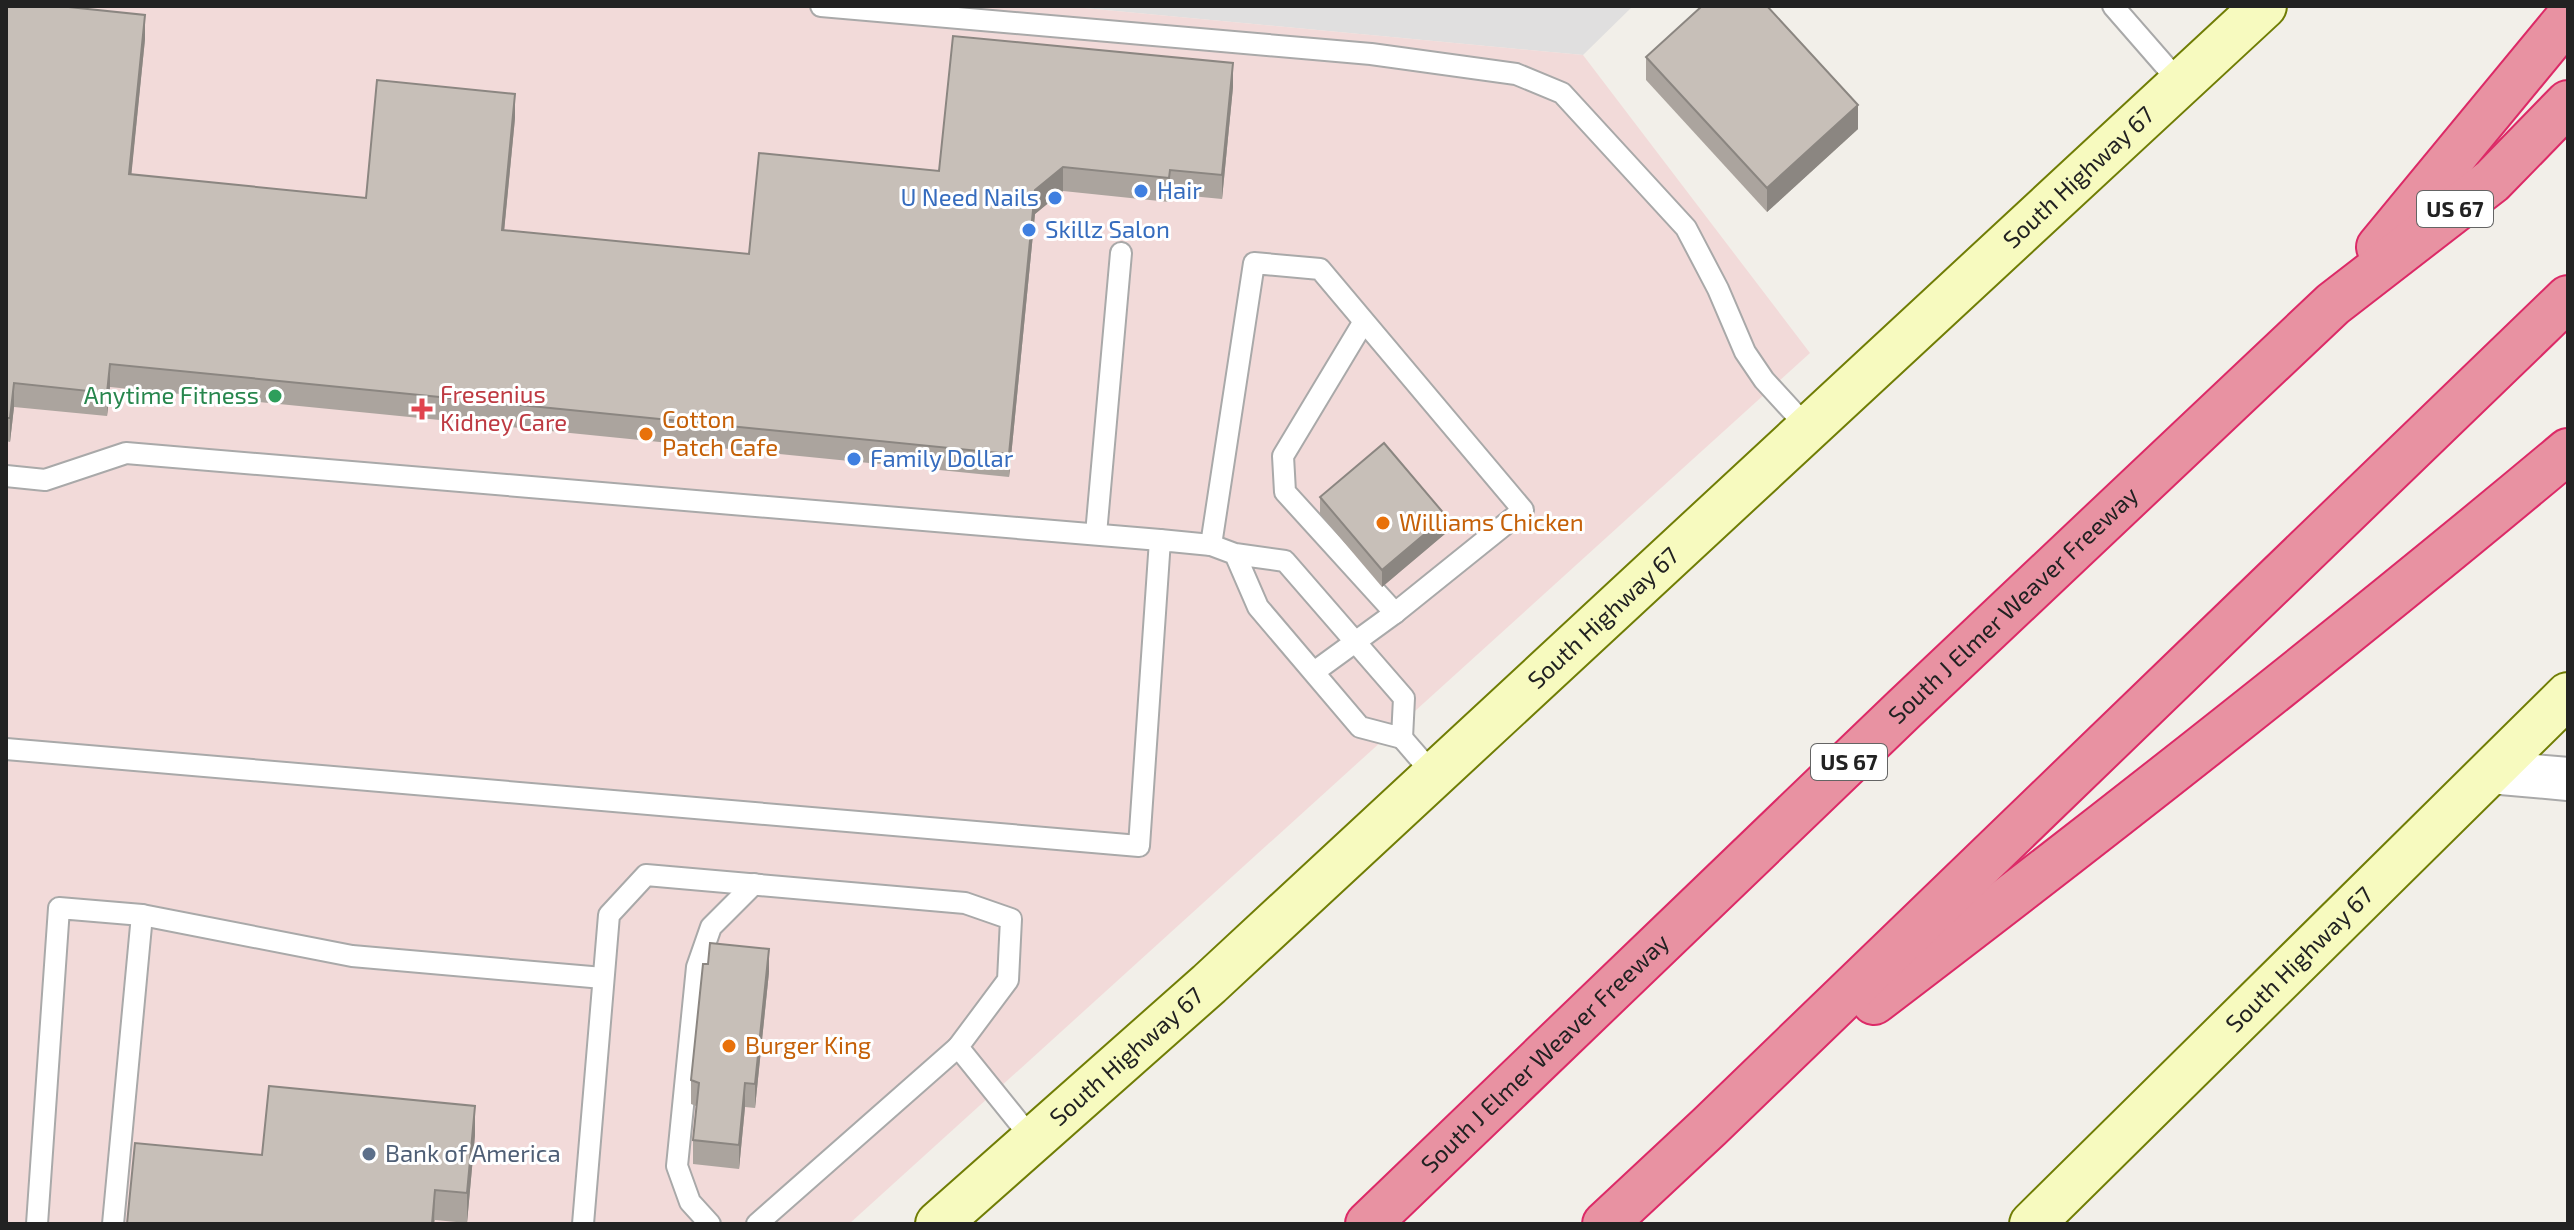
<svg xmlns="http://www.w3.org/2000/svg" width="2574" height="1230" font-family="'Exo 2',sans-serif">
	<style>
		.residential { fill: #e0dfdf }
		.commercial { fill: #f2dad9 }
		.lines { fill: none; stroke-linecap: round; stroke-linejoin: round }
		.service-casing { stroke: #a9a9a9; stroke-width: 24 }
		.minor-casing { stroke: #a9a9a9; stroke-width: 46 }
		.secondary-casing { stroke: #707d05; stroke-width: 48 }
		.motorway-casing { stroke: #dc2a67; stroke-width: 48 }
		.service { stroke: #fff; stroke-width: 20 }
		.minor { stroke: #fff; stroke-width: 42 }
		.secondary { stroke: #f7fabf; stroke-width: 44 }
		.motorway { stroke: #e892a2; stroke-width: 44 }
		.wall { fill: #aba49e }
		.shaded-wall { fill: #8b8681 }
		.building { fill: #c7bfb8; stroke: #8b8681; stroke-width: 2 }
		.shop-dot { fill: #3f7fe0; stroke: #fff; stroke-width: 3 }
		.leisure-dot { fill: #2e9e5b; stroke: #fff; stroke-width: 3 }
		.health-dot { fill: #e0444e; stroke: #fff; stroke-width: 3 }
		.food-dot { fill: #e8710a; stroke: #fff; stroke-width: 3 }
		.service-dot { fill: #5c6f8a; stroke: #fff; stroke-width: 3 }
		.labels { text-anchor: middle; stroke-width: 6; stroke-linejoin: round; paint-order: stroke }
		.shield { fill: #fff; stroke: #646464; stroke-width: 2 }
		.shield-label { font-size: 22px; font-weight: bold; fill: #222 }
		.street-label { font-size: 24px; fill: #222; stroke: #fff }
		.shop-label { font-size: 24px; fill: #366cbe; stroke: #fff; text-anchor: start }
		.health-label { font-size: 24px; fill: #be3a42; stroke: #fff; text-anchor: start }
		.leisure-label { font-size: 24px; fill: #27864d; stroke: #fff; text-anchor: end }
		.food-label { font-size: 24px; fill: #c56008; stroke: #fff; text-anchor: start }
		.service-label { font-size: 24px; fill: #4e5e75; stroke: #fff; text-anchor: start }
	</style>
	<rect width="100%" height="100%" fill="#f2efe9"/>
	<polygon class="residential" points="1063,6 1633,6 1583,55"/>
	<polygon class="commercial" points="6,6 1063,6 1583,55 1810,353 849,1224 6,1224"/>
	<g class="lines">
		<defs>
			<g id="service">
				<polyline points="821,6 1371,54 1516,74 1562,93 1686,228 1718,289 1745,352 1764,380 1809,429"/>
				<polyline points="2113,6 2181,84"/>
				<polyline points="1363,323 1283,456 1285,492 1395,613"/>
				<polyline points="6,476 45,480 126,453 1160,540"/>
				<polyline points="1096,534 1121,253"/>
				<polyline points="1211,545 1254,263 1320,269 1523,510 1395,613 1314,672"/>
				<polyline points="1402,738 1434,775"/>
				<polyline points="6,749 1139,846 1160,540 1211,545 1235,554 1285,561 1404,698 1402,738 1360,727 1258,607 1235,554"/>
				<polyline points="37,1224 59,908 142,915 352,956 603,978"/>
				<polyline points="113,1224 142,915"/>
				<polyline points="583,1224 609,915 646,875 965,903 1011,919 1008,980 958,1047 1033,1140"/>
				<polyline points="710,1224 690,1202 677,1166 697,967 711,927 754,884"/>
				<polyline points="757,1224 958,1047"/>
			</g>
			<polyline id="minor" points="2490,772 2568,779"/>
			<g id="secondary">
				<path id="s1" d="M 938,1224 L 1209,984 L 2264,6"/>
				<path id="s2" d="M 2032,1224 L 2568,695"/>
			</g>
			<g id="motorway">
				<polyline points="2379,247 2568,18"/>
				<path d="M 1874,1002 C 2109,823 2341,641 2568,451"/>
				<path id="s3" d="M 1368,1224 L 1904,709 L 2333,304 L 2492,181 L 2568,103"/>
				<polyline points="1605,1224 1709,1127 2568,298"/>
			</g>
		</defs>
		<use href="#service" class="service-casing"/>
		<use href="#minor" class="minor-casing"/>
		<use href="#secondary" class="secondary-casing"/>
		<use href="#motorway" class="motorway-casing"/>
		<use href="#service" class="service"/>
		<use href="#minor" class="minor"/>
		<use href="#secondary" class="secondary"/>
		<use href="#motorway" class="motorway"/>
	</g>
	<g class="wall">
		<polygon points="6,6 145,39 131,175 366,198 515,118 504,230 749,254 939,171 1233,87 1222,199 1170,194 1169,202 1063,191 1035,214 1009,477 110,387 107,416 14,407 10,442 6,441"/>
		<polygon points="1646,57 1858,129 1767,212 1646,80"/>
		<polygon points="1320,497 1446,533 1382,587 1320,514"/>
		<polygon points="769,972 755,1108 745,1107 739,1169 693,1164 693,1140 696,1106 691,1104 691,1080"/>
		<polygon points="475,1135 467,1223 435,1220 434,1224 127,1224 262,1155"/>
	</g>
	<g class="shaded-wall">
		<polygon points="145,15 145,39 129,198 129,174"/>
		<polygon points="1233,63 1233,87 1222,199 1222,175"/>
		<polygon points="515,94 515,118 502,253 502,230"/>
		<polygon points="1858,105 1858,129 1767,212 1767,188"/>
		<polygon points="1063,167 1063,191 1035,214 1009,477 1009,454 1035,190"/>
		<polygon points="110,364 110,387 107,416 107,393"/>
		<polygon points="14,383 14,407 10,442 10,418"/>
		<polygon points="1446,516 1446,533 1382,587 1382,570"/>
		<polygon points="769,949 769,972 755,1108 755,1084"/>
		<polygon points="745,1083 745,1107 739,1169 739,1145"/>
		<polygon points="475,1106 475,1135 467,1223 467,1193"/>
		<polygon points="435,1190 434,1224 432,1224"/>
	</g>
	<g class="building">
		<polygon points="6,6 59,6 145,15 129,174 366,198 377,80 515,94 502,230 749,254 759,153 939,171 953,36 1233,63 1222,175 1170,170 1169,178 1063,167 1035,190 1009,454 110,364 107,393 14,383 10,418 6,418"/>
		<polygon points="1702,6 1767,6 1858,105 1767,188 1646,57"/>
		<polygon points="1384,443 1446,516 1382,570 1320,497"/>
		<polygon points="710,943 769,949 755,1084 745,1083 739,1145 693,1140 699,1083 691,1080 703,964 708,964"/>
		<polygon points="269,1086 475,1106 467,1193 435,1190 432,1224 127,1224 135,1143 262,1155"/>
	</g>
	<g class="shop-dot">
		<circle cx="1141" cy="191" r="8"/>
		<circle cx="1055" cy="198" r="8"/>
		<circle cx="1029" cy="230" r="8"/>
		<circle cx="854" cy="459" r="8"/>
	</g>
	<circle class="leisure-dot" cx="275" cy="396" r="8"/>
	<path class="health-dot" d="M418 397h8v8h8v8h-8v8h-8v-8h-8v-8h8z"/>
	<g class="food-dot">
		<circle cx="646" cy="434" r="8"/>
		<circle cx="1383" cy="523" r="8"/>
		<circle cx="729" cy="1046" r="8"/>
	</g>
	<circle class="service-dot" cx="369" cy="1154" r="8"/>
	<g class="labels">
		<g class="shield">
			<rect x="2417" y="191" width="76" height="36" rx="6"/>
			<rect x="1811" y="744" width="76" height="36" rx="6"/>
		</g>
		<g class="shield-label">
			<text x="2455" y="217">US 67</text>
			<text x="1849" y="770">US 67</text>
		</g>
		<g class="street-label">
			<text dy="8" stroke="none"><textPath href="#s1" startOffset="1548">South Highway 67</textPath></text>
			<text dy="8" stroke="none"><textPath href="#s3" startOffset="894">South J Elmer Weaver Freeway</textPath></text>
			<text dy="8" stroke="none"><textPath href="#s1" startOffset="900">South Highway 67</textPath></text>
			<text dy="8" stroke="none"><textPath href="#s2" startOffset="376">South Highway 67</textPath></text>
			<text dy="8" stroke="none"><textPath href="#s3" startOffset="246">South J Elmer Weaver Freeway</textPath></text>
			<text dy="8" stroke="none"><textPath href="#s1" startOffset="252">South Highway 67</textPath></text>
		</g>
		<g class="shop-label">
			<text x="1157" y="199">Hair</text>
			<text x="1039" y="206" text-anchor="end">U Need Nails</text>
			<text x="1045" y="238">Skillz Salon</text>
			<text x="870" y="467">Family Dollar</text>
		</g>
		<g class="health-label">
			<text x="440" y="403">Fresenius<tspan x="440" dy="28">Kidney Care</tspan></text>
		</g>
		<g class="leisure-label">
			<text x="259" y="404">Anytime Fitness</text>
		</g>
		<g class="food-label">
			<text x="662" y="428">Cotton<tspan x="662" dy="28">Patch Cafe</tspan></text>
			<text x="1399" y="531">Williams Chicken</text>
			<text x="745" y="1054">Burger King</text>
		</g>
		<g class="service-label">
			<text x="385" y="1162">Bank of America</text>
		</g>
	</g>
	<rect width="2574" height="1230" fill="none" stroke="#222222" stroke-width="16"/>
</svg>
